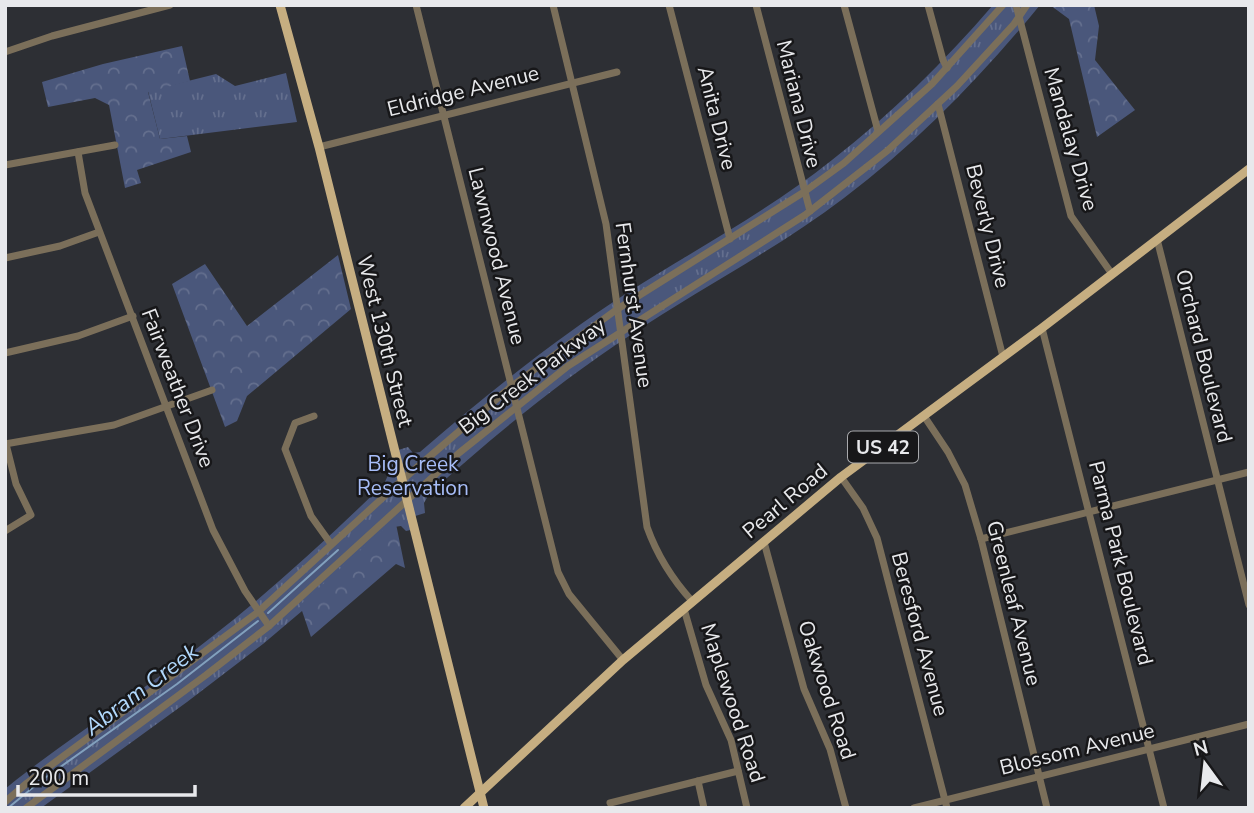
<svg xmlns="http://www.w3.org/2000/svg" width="1254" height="813" font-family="'Nunito Sans',sans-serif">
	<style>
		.grass { fill: url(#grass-tufts) }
		.forest { fill: url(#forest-crowns) }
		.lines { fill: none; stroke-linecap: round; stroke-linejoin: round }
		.stream { stroke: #82a0bd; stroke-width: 2 }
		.minor { stroke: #7b6f5a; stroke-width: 7 }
		.major { stroke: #c6ae81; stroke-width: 9 }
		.labels { text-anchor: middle; stroke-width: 5; stroke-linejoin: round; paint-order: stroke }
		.shield { fill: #171719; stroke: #a9aaad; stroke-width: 2 }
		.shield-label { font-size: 19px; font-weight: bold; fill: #e8e9ec }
		.street-label { font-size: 21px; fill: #e8e9ec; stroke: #171719 }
		.park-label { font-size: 21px; fill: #a7bdf8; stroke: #171719 }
		.water-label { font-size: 23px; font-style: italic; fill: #b1d8fc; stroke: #171719 }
	</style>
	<defs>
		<pattern id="grass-tufts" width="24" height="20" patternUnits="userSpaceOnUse" patternTransform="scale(1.75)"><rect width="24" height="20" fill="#4a577b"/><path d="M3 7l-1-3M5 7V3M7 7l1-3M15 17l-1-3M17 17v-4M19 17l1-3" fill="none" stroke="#646f8e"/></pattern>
		<pattern id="forest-crowns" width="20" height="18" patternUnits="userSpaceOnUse" patternTransform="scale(1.75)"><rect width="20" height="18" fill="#4a577b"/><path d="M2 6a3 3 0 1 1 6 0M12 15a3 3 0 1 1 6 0" fill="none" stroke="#646f8e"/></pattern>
	</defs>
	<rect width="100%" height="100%" fill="#2d2f34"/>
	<g class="grass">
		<path d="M 993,5 L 1040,5 C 982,76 917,143 844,198 C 776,250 700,288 629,336 C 558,383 492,437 429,494 L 424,503 L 425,513 L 412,517 L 415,529 L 406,531 L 401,526 L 394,527 L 328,589 L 263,644 L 187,702 L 41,808 L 5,808 L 5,789 L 16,780 C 79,731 147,688 209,639 C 271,591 328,538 384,484 L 389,473 L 389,462 L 397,459 L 395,451 L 408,447 L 413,453 L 420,452 C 486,395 554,340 627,293 C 696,249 768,211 832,160 C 891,114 944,62 993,5 Z"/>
		<polygon points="286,73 297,122 160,139 148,91 216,74 235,86"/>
	</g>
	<g class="forest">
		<polygon points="1050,5 1094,5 1099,26 1095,60 1135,110 1097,137 1069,19"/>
		<polygon points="182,46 190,81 148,92 160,139 187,136 191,152 137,170 141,183 125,188 109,105 95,98 48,107 42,82 103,64"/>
		<polygon points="338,255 351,309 247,396 237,421 225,427 172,284 205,264 247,326"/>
		<polygon points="395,519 405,568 396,564 311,637 300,605"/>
	</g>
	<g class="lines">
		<g class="stream">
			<polyline points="268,613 338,550"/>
			<polyline points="8,808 42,780 177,684 258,621"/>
		</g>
		<g class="minor">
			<polyline points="416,5 558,572 569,594 623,660"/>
			<path d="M 553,5 L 606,224 L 647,527 C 657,555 672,579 692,601"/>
			<polyline points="669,5 730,239"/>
			<polyline points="756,5 810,211"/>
			<polyline points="844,5 878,131"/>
			<polyline points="928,5 943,60 947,68"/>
			<polyline points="1016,5 1071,216 1112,274"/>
			<polyline points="5,52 52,36 170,5"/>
			<polyline points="938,104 1003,357"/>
			<polyline points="319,147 617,72"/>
			<polyline points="78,152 85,193 213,530 245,591 269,626"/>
			<polyline points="5,165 115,145"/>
			<polyline points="1157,239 1249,605"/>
			<polyline points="5,258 60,246 99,232"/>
			<polyline points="1042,328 1164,808"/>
			<polyline points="5,353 78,336 133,316"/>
			<polyline points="314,416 295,423 285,449 311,516 331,544"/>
			<polyline points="924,416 948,452 965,485 981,539 1047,808"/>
			<polyline points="5,444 114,425 212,390"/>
			<polyline points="841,477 863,508 877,538 947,808"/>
			<polyline points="5,531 31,515 16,484 6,444"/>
			<polyline points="981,539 1249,472"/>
			<polyline points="764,542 804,689 830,749 846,808"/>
			<polyline points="684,609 706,685 731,740 747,808"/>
			<polyline points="698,781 704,808"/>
			<polyline points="5,802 27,783 258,612 401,481 512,386 616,310 804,192 844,163 932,84 1003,5"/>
			<polyline points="610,803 738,771"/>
			<polyline points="26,808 206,675 269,626 459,453 568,366 805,215 887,151 957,86 1014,24 1027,5"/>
			<polyline points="914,808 1249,724"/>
		</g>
		<g class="major">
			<polyline points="280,5 319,147 484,808"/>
			<polyline points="464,808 623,660 841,477 1042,328 1249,169"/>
		</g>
	</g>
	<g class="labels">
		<rect class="shield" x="848" y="431.5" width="70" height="31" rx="5"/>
		<g class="shield-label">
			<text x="883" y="454">US 42</text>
		</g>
		<g class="street-label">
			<text transform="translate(463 91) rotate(-14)" y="7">Eldridge Avenue</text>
			<text transform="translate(799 104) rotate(76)" y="7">Mariana Drive</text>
			<text transform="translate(717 118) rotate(76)" y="7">Anita Drive</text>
			<text transform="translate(1071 139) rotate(74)" y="7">Mandalay Drive</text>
			<text transform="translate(988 226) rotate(76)" y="7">Beverly Drive</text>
			<text transform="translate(497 256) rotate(76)" y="7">Lawnwood Avenue</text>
			<text transform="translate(634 305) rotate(82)" y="7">Fernhurst Avenue</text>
			<text transform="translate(385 341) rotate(76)" y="7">West 130th Street</text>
			<text transform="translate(1204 356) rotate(76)" y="7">Orchard Boulevard</text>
			<text transform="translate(532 376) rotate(-37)" y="7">Big Creek Parkway</text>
			<text transform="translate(178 388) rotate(69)" y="7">Fairweather Drive</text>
			<text transform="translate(785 501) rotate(-40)" y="7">Pearl Road</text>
			<text transform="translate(1121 563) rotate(76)" y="7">Parma Park Boulevard</text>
			<text transform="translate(1014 603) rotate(76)" y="7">Greenleaf Avenue</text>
			<text transform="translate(920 634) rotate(75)" y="7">Beresford Avenue</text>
			<text transform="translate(827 690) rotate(72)" y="7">Oakwood Road</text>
			<text transform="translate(733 703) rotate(72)" y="7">Maplewood Road</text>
			<text transform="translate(1077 749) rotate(-14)" y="7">Blossom Avenue</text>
		</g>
		<g class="park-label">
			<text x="413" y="471">Big Creek<tspan x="413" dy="24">Reservation</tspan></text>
		</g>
		<g class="water-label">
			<text transform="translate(141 689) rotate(-37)" y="8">Abram Creek</text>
		</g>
	</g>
	<rect width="1254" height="813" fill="none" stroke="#e8e9ec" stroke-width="14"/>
	<g transform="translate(1205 764) rotate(345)" stroke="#171719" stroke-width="5" paint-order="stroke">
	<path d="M0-5L12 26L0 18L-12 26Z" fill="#e8e9ec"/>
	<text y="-10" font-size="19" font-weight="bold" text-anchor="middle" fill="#e8e9ec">N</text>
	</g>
	<path d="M18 785v10h177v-10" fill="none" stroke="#e8e9ec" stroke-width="3.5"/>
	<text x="28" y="785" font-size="21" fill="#e8e9ec" stroke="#171719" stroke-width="5" paint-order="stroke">200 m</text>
</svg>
